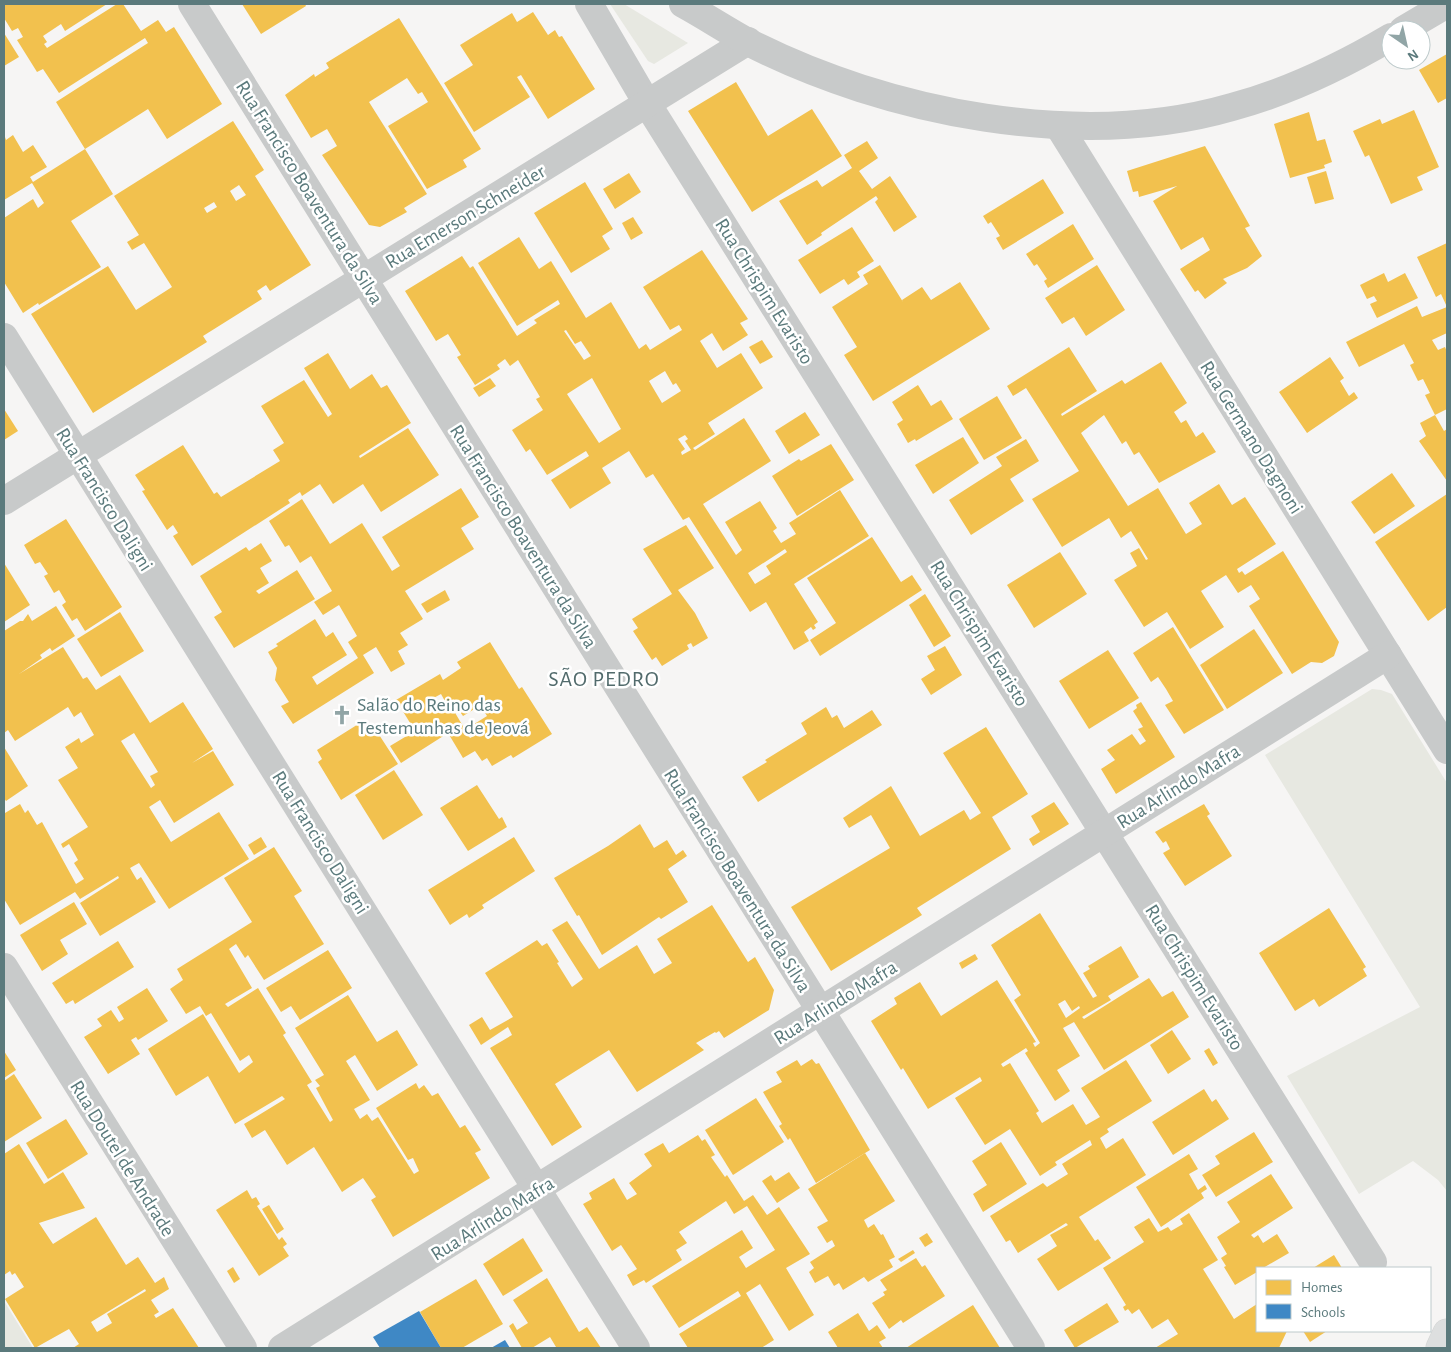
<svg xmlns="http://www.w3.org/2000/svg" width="1451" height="1352" font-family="'Alegreya Sans',sans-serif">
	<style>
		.green { fill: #e7e8e1 }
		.homes { fill: #f2c14e; fill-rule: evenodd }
		.schools { fill: #3f88c5 }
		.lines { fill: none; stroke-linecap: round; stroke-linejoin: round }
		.primary-casing { stroke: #d2d3d2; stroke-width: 29 }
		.minor { stroke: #c8caca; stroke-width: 28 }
		.tertiary { stroke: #c8caca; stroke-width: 28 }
		.primary { stroke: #dddfdf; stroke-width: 28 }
		.labels { text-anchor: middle; stroke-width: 5; stroke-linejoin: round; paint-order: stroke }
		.street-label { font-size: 20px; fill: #5b7a7c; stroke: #fff }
		.poi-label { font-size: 20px; fill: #5b7a7c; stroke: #fff; text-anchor: start }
		.quarter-label { font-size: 22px; letter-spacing: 1px; fill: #526b6c; stroke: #fff }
	</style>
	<rect width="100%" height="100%" fill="#f6f5f4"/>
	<g class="green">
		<polygon points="610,4 624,4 688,43 654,64 648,61"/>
		<polygon points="1372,689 1381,690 1392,694 1447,783 1447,1191 1438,1180 1413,1161 1359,1194 1287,1076 1420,1007 1265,755"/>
		<polygon points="4,1301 33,1348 4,1348"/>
	</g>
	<g class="homes">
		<polygon points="4,4 107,4 65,31 61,24 43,36 47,42 44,44 47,48 117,4 123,4 141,31 158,20 166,32 174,27 222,104 167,139 148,109 85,149 56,102 148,43 145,38 59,93 43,69 37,72 17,40 23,37 18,28 12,31 4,18"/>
		<polygon points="242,4 305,4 306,6 261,34"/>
		<polygon points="533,12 548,35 555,30 559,37 562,36 595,89 548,119 521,75 517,77 530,97 474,132 444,83 473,65 460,45 512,13 517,22"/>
		<polygon points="399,18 481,149 463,160 467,167 427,189 388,126 428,102 422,92 418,94 407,78 369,102 427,194 404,208 407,212 380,227 369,225 322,155 337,146 327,129 311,138 285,95 314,74 315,77 329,68 326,63"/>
		<polygon points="4,33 19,57 4,66"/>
		<polygon points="1447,54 1447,98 1438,103 1419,70"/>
		<polygon points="736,82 768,136 812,109 842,156 752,212 688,111"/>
		<polygon points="1414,110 1439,167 1417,177 1423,190 1391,204 1369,155 1365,157 1353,131 1380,119 1382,124"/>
		<polygon points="1309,112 1317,141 1325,139 1332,162 1324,165 1325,168 1290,178 1274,124"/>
		<path d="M 233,121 L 264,170 L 255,176 L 311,265 L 270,291 L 266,285 L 257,291 L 262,299 L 203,336 L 207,342 L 93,413 L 31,314 L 108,266 L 136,310 L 172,287 L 144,243 L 132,250 L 127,242 L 139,235 L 114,196 ZM 239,185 L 246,195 L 236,201 L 230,191 ZM 214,202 L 217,207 L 207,213 L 204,208 Z"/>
		<polygon points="4,134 6,140 13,135 23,152 33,145 47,167 30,177 33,182 85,149 113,194 71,221 101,267 39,305 38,303 23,313 4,282 4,218 33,199 38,208 44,203 32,183 4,200"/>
		<polygon points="867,141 878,158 859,171 872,189 890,176 917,217 894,232 875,202 878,199 876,196 821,233 822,235 807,245 779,201 817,180 822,187 852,168 844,155"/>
		<polygon points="1205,146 1250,226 1245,228 1262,256 1247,268 1223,279 1227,283 1205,299 1198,290 1195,292 1180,269 1210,250 1203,237 1181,250 1153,201 1177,186 1139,197 1138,191 1133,192 1127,171"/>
		<polygon points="1326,171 1334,199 1315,204 1307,177"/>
		<polygon points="629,173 641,192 615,209 603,189"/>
		<polygon points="1043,179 1064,213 1003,250 996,238 1000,236 991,222 988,224 983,216"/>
		<polygon points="585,182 613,229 602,236 610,249 571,273 534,213"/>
		<polygon points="633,217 643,233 631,240 622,223"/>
		<polygon points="1073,224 1094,259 1048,288 1044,281 1047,279 1037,264 1034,266 1026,254"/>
		<polygon points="852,227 874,261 857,272 860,277 848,285 844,279 820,294 798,260"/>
		<path d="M 519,237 L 539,269 L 551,261 L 586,318 L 611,302 L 639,349 L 646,344 L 650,350 L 682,330 L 679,325 L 670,330 L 643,287 L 702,250 L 748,319 L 740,323 L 748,335 L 723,351 L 712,333 L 700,341 L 717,368 L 741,353 L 763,388 L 708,423 L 715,434 L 693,448 L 695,450 L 744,418 L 771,461 L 703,504 L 736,555 L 742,550 L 725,522 L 760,501 L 777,528 L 773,531 L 781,543 L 796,534 L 789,523 L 840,490 L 869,536 L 794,584 L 818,622 L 814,625 L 816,628 L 813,630 L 811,627 L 804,632 L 809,641 L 794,650 L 766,602 L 750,612 L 689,517 L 683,520 L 653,474 L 646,478 L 629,451 L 602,468 L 611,483 L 570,509 L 551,480 L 589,456 L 586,451 L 547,475 L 530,449 L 526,452 L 512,430 L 543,410 L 536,399 L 540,397 L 518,360 L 510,366 L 505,359 L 497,365 L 500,369 L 475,385 L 457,357 L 461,355 L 448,334 L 436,341 L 405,291 L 462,256 L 470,268 L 473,266 L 517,336 L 537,323 L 534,320 L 560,304 L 558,300 L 517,326 L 478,263 ZM 566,330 L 575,344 L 581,341 L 591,356 L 584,360 L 564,331 ZM 665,371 L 673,385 L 676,383 L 681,391 L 662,403 L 649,381 ZM 592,378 L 621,429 L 599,443 L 567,394 ZM 685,435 L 688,439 L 685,441 L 691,450 L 682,455 L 681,452 L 685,449 L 678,439 ZM 785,549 L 787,552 L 766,566 L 771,574 L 755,584 L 748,573 Z"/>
		<polygon points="1447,243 1447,333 1432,340 1438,350 1445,347 1447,352 1447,409 1435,415 1425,395 1430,393 1423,379 1418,381 1410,365 1414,363 1404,344 1359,367 1346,342 1417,306 1422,317 1447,307 1441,294 1436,297 1417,257"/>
		<polygon points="880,265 903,302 902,300 922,287 931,300 960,282 990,329 873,401 844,355 857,347 832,307 868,284 863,275"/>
		<polygon points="1097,265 1125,310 1086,336 1074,317 1062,324 1045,298"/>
		<polygon points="1384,273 1388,282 1405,273 1418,298 1377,318 1370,304 1377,301 1374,296 1367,299 1360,285"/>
		<polygon points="762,340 773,357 760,364 749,347"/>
		<polygon points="1069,347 1097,391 1061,414 1062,416 1122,380 1125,384 1161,362 1187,403 1174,412 1181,423 1186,420 1196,437 1203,432 1216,452 1159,483 1139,452 1134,455 1126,441 1122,444 1104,415 1081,433 1128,506 1158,488 1186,534 1202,524 1189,503 1219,484 1232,505 1245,497 1276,544 1237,569 1239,573 1242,571 1245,575 1283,551 1339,642 1334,656 1322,663 1311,662 1292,674 1249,606 1260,599 1251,585 1238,593 1226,575 1201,591 1224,627 1190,649 1167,612 1144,627 1114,580 1137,566 1130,553 1139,548 1146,560 1148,559 1131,531 1121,538 1109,518 1062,547 1032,499 1079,471 1026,388 1013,396 1007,386"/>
		<polygon points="328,353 350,389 372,374 381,388 387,385 411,423 359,456 360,458 408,428 439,475 381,512 363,484 333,504 320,484 302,496 300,492 288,500 290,503 192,566 173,536 178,533 173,525 167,530 142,491 145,490 135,475 183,445 214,494 217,492 221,497 280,461 273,450 284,443 261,406 304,380 328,417 332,414 304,368"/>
		<polygon points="1330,357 1344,378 1340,381 1349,396 1354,392 1358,398 1307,433 1279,392"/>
		<polygon points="490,378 496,386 479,397 473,388"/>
		<polygon points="918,385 931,406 941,400 953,419 916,441 915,439 908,443 897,424 903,420 892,402"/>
		<polygon points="997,396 1022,438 984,460 959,419"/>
		<polygon points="4,409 18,431 4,440"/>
		<polygon points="805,412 820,435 789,454 775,431"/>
		<polygon points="1435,415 1444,431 1447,429 1447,481 1419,441 1426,436 1420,423"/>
		<polygon points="963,437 979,463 933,494 915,465"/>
		<polygon points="1026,439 1039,461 1010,479 1024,501 971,535 949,500 1002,466 996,457"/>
		<polygon points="831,444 854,480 797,516 772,476 799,459 801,461"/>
		<polygon points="1392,473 1415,506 1374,534 1351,502"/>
		<polygon points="461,488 479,517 461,528 474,549 405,591 423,619 400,633 408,645 398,651 405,664 391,672 376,647 363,655 374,673 293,724 281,706 289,702 275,680 277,668 268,652 278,646 276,644 315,619 326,637 333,632 347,655 312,677 317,685 358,658 348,642 357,636 339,605 323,615 314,602 332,591 311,556 300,563 289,545 285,547 269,521 302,499 330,544 362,523 392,571 400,566 382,537"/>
		<polygon points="1447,494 1447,607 1428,621 1375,542"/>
		<polygon points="66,519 122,607 85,631 77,618 72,621 62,605 66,602 59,590 54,593 44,576 48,574 40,562 35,564 24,545"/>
		<polygon points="686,525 714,568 678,590 695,613 708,638 693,647 691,643 687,645 689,649 662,666 656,657 652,660 633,631 638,628 632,619 672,594 643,549"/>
		<polygon points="872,537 901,582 912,575 922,590 820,656 810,640 836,623 807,578"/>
		<polygon points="261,543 272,561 260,568 269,583 256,591 259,594 297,570 315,599 234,648 214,617 222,612 200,576 246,547 249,551"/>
		<polygon points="1060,552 1087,594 1034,628 1007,585"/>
		<polygon points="4,563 30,605 4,622"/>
		<polygon points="445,590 450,600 427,613 421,604"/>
		<polygon points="925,594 951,636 934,647 909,605"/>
		<path d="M 56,606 L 75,636 L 52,651 L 50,648 L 40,655 L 42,658 L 19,674 L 63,647 L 83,679 L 87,677 L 96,690 L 120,675 L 150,723 L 183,702 L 213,749 L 192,763 L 213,751 L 234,785 L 174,823 L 160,800 L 149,807 L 171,842 L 219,812 L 249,859 L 169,909 L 139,863 L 130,868 L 137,880 L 141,877 L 156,902 L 100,936 L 80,903 L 119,878 L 118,876 L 80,899 L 75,892 L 20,925 L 4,899 L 4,811 L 5,813 L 20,804 L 25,813 L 28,810 L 37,825 L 42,822 L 76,884 L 84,879 L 74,863 L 78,860 L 69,844 L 63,848 L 61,844 L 88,827 L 58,780 L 78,768 L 65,747 L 79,738 L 81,743 L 94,735 L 81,712 L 74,717 L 68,707 L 15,741 L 8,730 L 4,733 L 4,631 L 20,621 L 23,621 L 28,614 L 32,621 ZM 134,733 L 158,772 L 150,776 L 155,785 L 151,788 L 121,741 Z"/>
		<polygon points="120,612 144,651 101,677 77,639"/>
		<polygon points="1173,627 1224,710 1184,734 1165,705 1173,701 1166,689 1158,677 1151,682 1133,653"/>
		<polygon points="1254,629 1283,673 1227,709 1200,665"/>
		<path d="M 490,642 L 519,689 L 522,687 L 552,734 L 513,758 L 511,755 L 492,766 L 487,758 L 482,761 L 475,751 L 463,758 L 448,733 L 401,763 L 390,746 L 415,731 L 396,700 L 440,674 L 443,680 L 461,668 L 457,662 ZM 441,694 L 446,703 L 434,710 L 428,701 ZM 484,703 L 487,709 L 484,711 L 487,716 L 468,728 L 474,736 L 470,738 L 454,711 L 458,709 L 463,716 Z"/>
		<polygon points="945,646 962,675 931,695 921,679 935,670 927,656"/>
		<polygon points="1108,650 1139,698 1089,729 1059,681"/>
		<polygon points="1141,702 1175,757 1116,794 1101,769 1115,760 1107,750 1132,734 1140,745 1146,741 1138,729 1143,727 1133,711 1137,708 1136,705"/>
		<polygon points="826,707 832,718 837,715 844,728 872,710 882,725 758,802 742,777 767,762 765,760 807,734 801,723"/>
		<polygon points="360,723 366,732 374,727 398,764 341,800 318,762 322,759 317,750"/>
		<polygon points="986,727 1028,794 992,817 1011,849 917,908 922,915 831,971 791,907 890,848 871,815 849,828 843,818 891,786 920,836 964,810 970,820 981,813 943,753"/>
		<polygon points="4,747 28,786 6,801 4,798"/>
		<polygon points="394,770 423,815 383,840 355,795"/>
		<polygon points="477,785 499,819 502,817 507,827 468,851 440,808"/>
		<polygon points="1054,802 1069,824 1033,846 1029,839 1040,832 1031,816"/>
		<polygon points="1204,804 1210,814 1207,816 1232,856 1185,886 1163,853 1170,849 1166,841 1163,843 1155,832"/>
		<polygon points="640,824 654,848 667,840 676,855 683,850 687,856 668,869 688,902 661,919 659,917 602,955 579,915 577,916 554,878 608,846"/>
		<polygon points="261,837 267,847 254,855 248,845"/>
		<polygon points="514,837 535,871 482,905 484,908 469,918 467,914 450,925 428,890"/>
		<polygon points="274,847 302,891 294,896 324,944 264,980 248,955 245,958 236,944 229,949 252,988 225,1004 228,1007 258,988 286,1033 283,1035 312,1082 307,1085 330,1122 333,1120 316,1088 320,1086 315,1080 324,1075 295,1028 348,995 377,1042 397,1030 418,1065 377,1091 355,1055 346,1061 370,1100 354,1109 360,1119 367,1114 372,1121 378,1117 414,1174 419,1171 413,1158 408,1160 376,1108 416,1083 419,1089 424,1085 432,1096 438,1093 460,1128 465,1125 481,1150 475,1153 490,1178 393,1237 371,1200 376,1197 363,1178 342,1192 314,1147 287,1165 265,1130 252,1138 244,1124 285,1099 282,1096 235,1124 208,1076 176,1096 148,1049 203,1014 239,1073 253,1062 249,1055 240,1061 211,1013 206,1016 200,1006 186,1014 170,989 183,980 177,969 252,922 224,878"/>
		<polygon points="74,902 87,924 60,940 68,954 42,971 20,935"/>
		<polygon points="712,905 748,962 755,957 774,990 769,1010 724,1038 719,1031 716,1033 715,1032 696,1043 704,1050 637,1092 609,1050 555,1084 582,1127 552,1146 490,1048 512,1035 508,1027 481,1045 469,1025 482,1017 490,1030 513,1017 485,973 537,940 542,946 547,943 559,962 557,963 572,987 583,979 552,930 567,921 599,969 637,945 654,974 672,963 657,939"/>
		<polygon points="1329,908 1366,967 1363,969 1367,976 1319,1007 1314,999 1295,1011 1259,953"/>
		<path d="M 1040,913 L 1093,998 L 1097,996 L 1083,973 L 1090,969 L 1088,966 L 1121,946 L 1139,977 L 1108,996 L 1111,1000 L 1082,1017 L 1084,1019 L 1149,978 L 1162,997 L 1173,991 L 1189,1017 L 1104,1070 L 1074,1022 L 1063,1028 L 1080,1056 L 1057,1070 L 1070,1091 L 1055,1101 L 1025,1053 L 1028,1051 L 1026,1048 L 1001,1064 L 1003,1067 L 1010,1063 L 1039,1111 L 1036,1113 L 1042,1123 L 1073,1104 L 1086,1125 L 1100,1117 L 1081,1088 L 1126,1060 L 1152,1101 L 1107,1129 L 1109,1132 L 1100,1138 L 1106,1149 L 1123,1138 L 1146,1175 L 1079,1217 L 1095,1241 L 1098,1239 L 1111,1258 L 1058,1291 L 1037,1259 L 1057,1246 L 1050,1235 L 1068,1225 L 1066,1223 L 1018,1253 L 1010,1240 L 1006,1242 L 990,1216 L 1043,1183 L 1047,1187 L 1068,1174 L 1062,1164 L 1092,1145 L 1090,1140 L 1055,1162 L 1057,1165 L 1040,1176 L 1010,1129 L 985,1145 L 955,1098 L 982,1081 L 980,1077 L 928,1109 L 903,1068 L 901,1070 L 871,1021 L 897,1004 L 894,998 L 920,982 L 941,1016 L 997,980 L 1036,1042 L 1033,1043 L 1035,1047 L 1040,1043 L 1014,1000 L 1021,995 L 991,945 ZM 1065,1000 L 1072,1011 L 1079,1006 L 1080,1008 L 1066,1018 L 1058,1004 Z"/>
		<polygon points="118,941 134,967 75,1004 73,1000 66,1004 52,983"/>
		<polygon points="328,950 352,988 300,1020 291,1006 281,1012 266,988"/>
		<polygon points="975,954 978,959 962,969 959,963"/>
		<polygon points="147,988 168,1021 138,1040 136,1037 131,1040 140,1054 108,1074 84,1037 102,1026 97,1019 111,1010 119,1022 124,1019 117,1007"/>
		<polygon points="1172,1030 1191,1059 1168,1074 1150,1045"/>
		<polygon points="1209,1048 1218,1063 1213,1066 1204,1051"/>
		<polygon points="4,1051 16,1070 4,1078"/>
		<polygon points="812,1059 816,1064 819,1063 870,1150 816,1183 790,1138 788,1140 779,1126 782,1124 763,1092 782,1082 776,1072 797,1060 801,1066"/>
		<polygon points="14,1074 42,1118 4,1142 4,1081"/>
		<polygon points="1204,1089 1212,1102 1216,1099 1229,1119 1173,1155 1152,1122"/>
		<polygon points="756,1098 784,1142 733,1175 705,1130"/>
		<polygon points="66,1119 88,1154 48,1179 26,1143"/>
		<polygon points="1254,1132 1273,1162 1216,1197 1202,1175 1220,1164 1215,1156"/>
		<polygon points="698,1135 702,1141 705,1139 715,1155 711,1157 725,1177 727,1175 744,1201 753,1195 767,1215 779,1207 810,1254 786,1268 814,1315 789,1331 760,1284 746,1293 774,1340 761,1348 688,1348 679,1334 741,1296 738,1291 679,1328 652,1286 742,1230 753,1248 739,1257 746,1268 775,1250 747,1206 734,1214 726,1201 679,1232 687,1243 676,1250 682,1260 646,1283 644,1280 633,1286 627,1275 637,1269 621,1245 612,1251 583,1204 592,1199 589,1193 614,1178 627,1200 637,1194 629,1183 652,1166 644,1154 663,1143 669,1153"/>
		<polygon points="1001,1142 1027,1184 983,1212 973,1194 987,1185 972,1161"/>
		<path d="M 19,1144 L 44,1184 L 63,1172 L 85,1208 L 39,1223 L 53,1244 L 96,1217 L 126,1265 L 138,1257 L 155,1283 L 164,1277 L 169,1289 L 151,1300 L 159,1312 L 154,1315 L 156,1318 L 173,1308 L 199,1348 L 73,1348 L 79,1344 L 69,1329 L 35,1348 L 5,1299 L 24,1287 L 15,1273 L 12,1275 L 10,1271 L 4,1275 L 4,1154 ZM 145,1289 L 146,1291 L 107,1314 L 112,1323 L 97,1332 L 91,1322 Z"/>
		<polygon points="865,1153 895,1201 864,1220 868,1228 874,1224 881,1235 883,1234 895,1257 889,1260 893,1267 868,1282 864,1277 843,1290 839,1283 834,1286 828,1276 815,1283 809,1272 814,1268 810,1262 835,1246 832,1240 827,1243 817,1227 828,1221 808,1189"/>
		<polygon points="1189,1154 1198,1169 1189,1174 1198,1190 1205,1185 1207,1189 1201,1193 1204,1198 1161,1227 1136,1187"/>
		<polygon points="789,1172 800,1188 777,1203 762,1181 771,1175 775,1181"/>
		<polygon points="1271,1174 1293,1208 1251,1235 1254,1238 1258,1235 1263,1243 1277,1234 1289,1253 1263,1268 1257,1268 1257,1272 1235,1285 1224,1267 1226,1266 1221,1258 1227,1254 1217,1237 1240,1222 1227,1202"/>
		<polygon points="247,1190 252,1199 256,1197 260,1204 257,1206 279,1240 282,1237 287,1244 283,1247 289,1256 259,1276 216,1210"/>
		<polygon points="269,1205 284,1229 277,1234 262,1209"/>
		<polygon points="1189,1213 1218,1260 1203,1269 1234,1319 1257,1304 1257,1331 1287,1331 1279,1348 1155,1348 1178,1334 1168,1319 1152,1329 1139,1309 1132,1314 1128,1309 1125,1311 1123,1307 1126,1305 1103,1268 1144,1242 1134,1227 1149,1218 1158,1232 1168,1227 1171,1231 1183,1224 1180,1219"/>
		<polygon points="927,1233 933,1242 925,1247 919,1238"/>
		<polygon points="523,1238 543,1271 503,1296 483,1264"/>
		<polygon points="913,1250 915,1253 901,1262 898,1259"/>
		<polygon points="1334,1255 1342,1268 1313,1268"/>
		<polygon points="916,1258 922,1267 925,1265 945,1296 903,1323 901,1320 889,1329 872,1303 885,1295 883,1292 887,1290 880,1280"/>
		<polygon points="233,1267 240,1279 234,1283 227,1271"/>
		<polygon points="547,1278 579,1332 587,1327 601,1348 554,1348 556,1347 550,1337 532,1348 522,1348 509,1326 513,1323 517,1330 528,1323 513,1300"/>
		<polygon points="476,1279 503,1324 462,1348 441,1348 420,1312"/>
		<polygon points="1107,1303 1119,1322 1075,1348 1064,1330"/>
		<polygon points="973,1305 1000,1348 906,1348"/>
		<polygon points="858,1313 869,1331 877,1325 886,1338 879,1342 883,1348 838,1348 828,1332"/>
		<polygon points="1303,1331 1327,1331 1310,1342"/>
	</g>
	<g class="schools">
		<polygon points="419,1311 441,1348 380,1348 373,1337"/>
		<polygon points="505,1340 510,1348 491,1348"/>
	</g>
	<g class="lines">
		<defs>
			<polyline id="primary" points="1440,1348 1447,1333"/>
		</defs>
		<use href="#primary" class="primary-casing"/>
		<g class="minor">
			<polyline points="192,4 1031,1348"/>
			<polyline points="589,4 648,105 1373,1262"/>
			<polyline points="1058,125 1447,750"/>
			<polyline points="4,337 636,1348"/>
			<polyline points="4,501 748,41"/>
			<polyline points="4,967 243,1348"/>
			<polyline points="282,1348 1388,655"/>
		</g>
		<g class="tertiary">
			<path d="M 683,4 C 705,16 726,30 748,42 C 887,113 1080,151 1232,107 C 1288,92 1342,66 1391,37"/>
			<polyline points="1403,30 1447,4"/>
		</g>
		<use href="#primary" class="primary"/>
	</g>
	<defs>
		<symbol id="church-bare" viewBox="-9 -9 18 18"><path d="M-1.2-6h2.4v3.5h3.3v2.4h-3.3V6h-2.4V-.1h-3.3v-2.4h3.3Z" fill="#91a5a6" stroke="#fff" stroke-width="2.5" paint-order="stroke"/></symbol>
	</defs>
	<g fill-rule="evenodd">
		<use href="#church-bare" x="328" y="701" width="28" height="28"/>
	</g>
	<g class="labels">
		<g class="street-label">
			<text transform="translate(310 192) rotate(58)" y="7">Rua Francisco Boaventura da Silva</text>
			<text transform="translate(465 216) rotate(-31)" y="7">Rua Emerson Schneider</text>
			<text transform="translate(765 291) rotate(58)" y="7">Rua Chrispim Evaristo</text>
			<text transform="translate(1252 437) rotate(58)" y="7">Rua Germano Dagnoni</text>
			<text transform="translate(105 499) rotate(58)" y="7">Rua Francisco Daligni</text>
			<text transform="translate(524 536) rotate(58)" y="7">Rua Francisco Boaventura da Silva</text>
			<text transform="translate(980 633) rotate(58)" y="7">Rua Chrispim Evaristo</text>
			<text transform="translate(1178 786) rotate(-32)" y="7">Rua Arlindo Mafra</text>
			<text transform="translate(321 842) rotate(58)" y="7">Rua Francisco Daligni</text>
			<text transform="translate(738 880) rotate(58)" y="7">Rua Francisco Boaventura da Silva</text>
			<text transform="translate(1195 977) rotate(58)" y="7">Rua Chrispim Evaristo</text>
			<text transform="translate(835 1002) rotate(-32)" y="7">Rua Arlindo Mafra</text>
			<text transform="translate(123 1158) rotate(58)" y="7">Rua Doutel de Andrade</text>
			<text transform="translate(492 1218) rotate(-32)" y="7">Rua Arlindo Mafra</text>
		</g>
		<g class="poi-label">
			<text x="357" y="711">Salão do Reino das<tspan x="357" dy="23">Testemunhas de Jeová</tspan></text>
		</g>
		<g class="quarter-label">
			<text x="604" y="686">SÃO PEDRO</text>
		</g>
	</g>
	<rect width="1451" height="1352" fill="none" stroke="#5b7a7c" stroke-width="10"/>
	<rect x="1256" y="1267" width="175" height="65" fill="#ffffff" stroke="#bdcacb"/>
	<rect x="1266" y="1280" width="25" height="15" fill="#f2c14e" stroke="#bdcacb"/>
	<text x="1301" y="1292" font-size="15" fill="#5b7a7c">Homes</text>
	<rect x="1266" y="1304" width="25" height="15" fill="#3f88c5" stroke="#bdcacb"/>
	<text x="1301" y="1317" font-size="15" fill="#5b7a7c">Schools</text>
	<g transform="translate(1406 45) rotate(146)"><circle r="24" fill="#ffffff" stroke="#bdcacb"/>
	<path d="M0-4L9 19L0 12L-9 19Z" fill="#91a5a6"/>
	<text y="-8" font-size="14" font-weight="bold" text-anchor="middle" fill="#5b7a7c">N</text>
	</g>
</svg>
